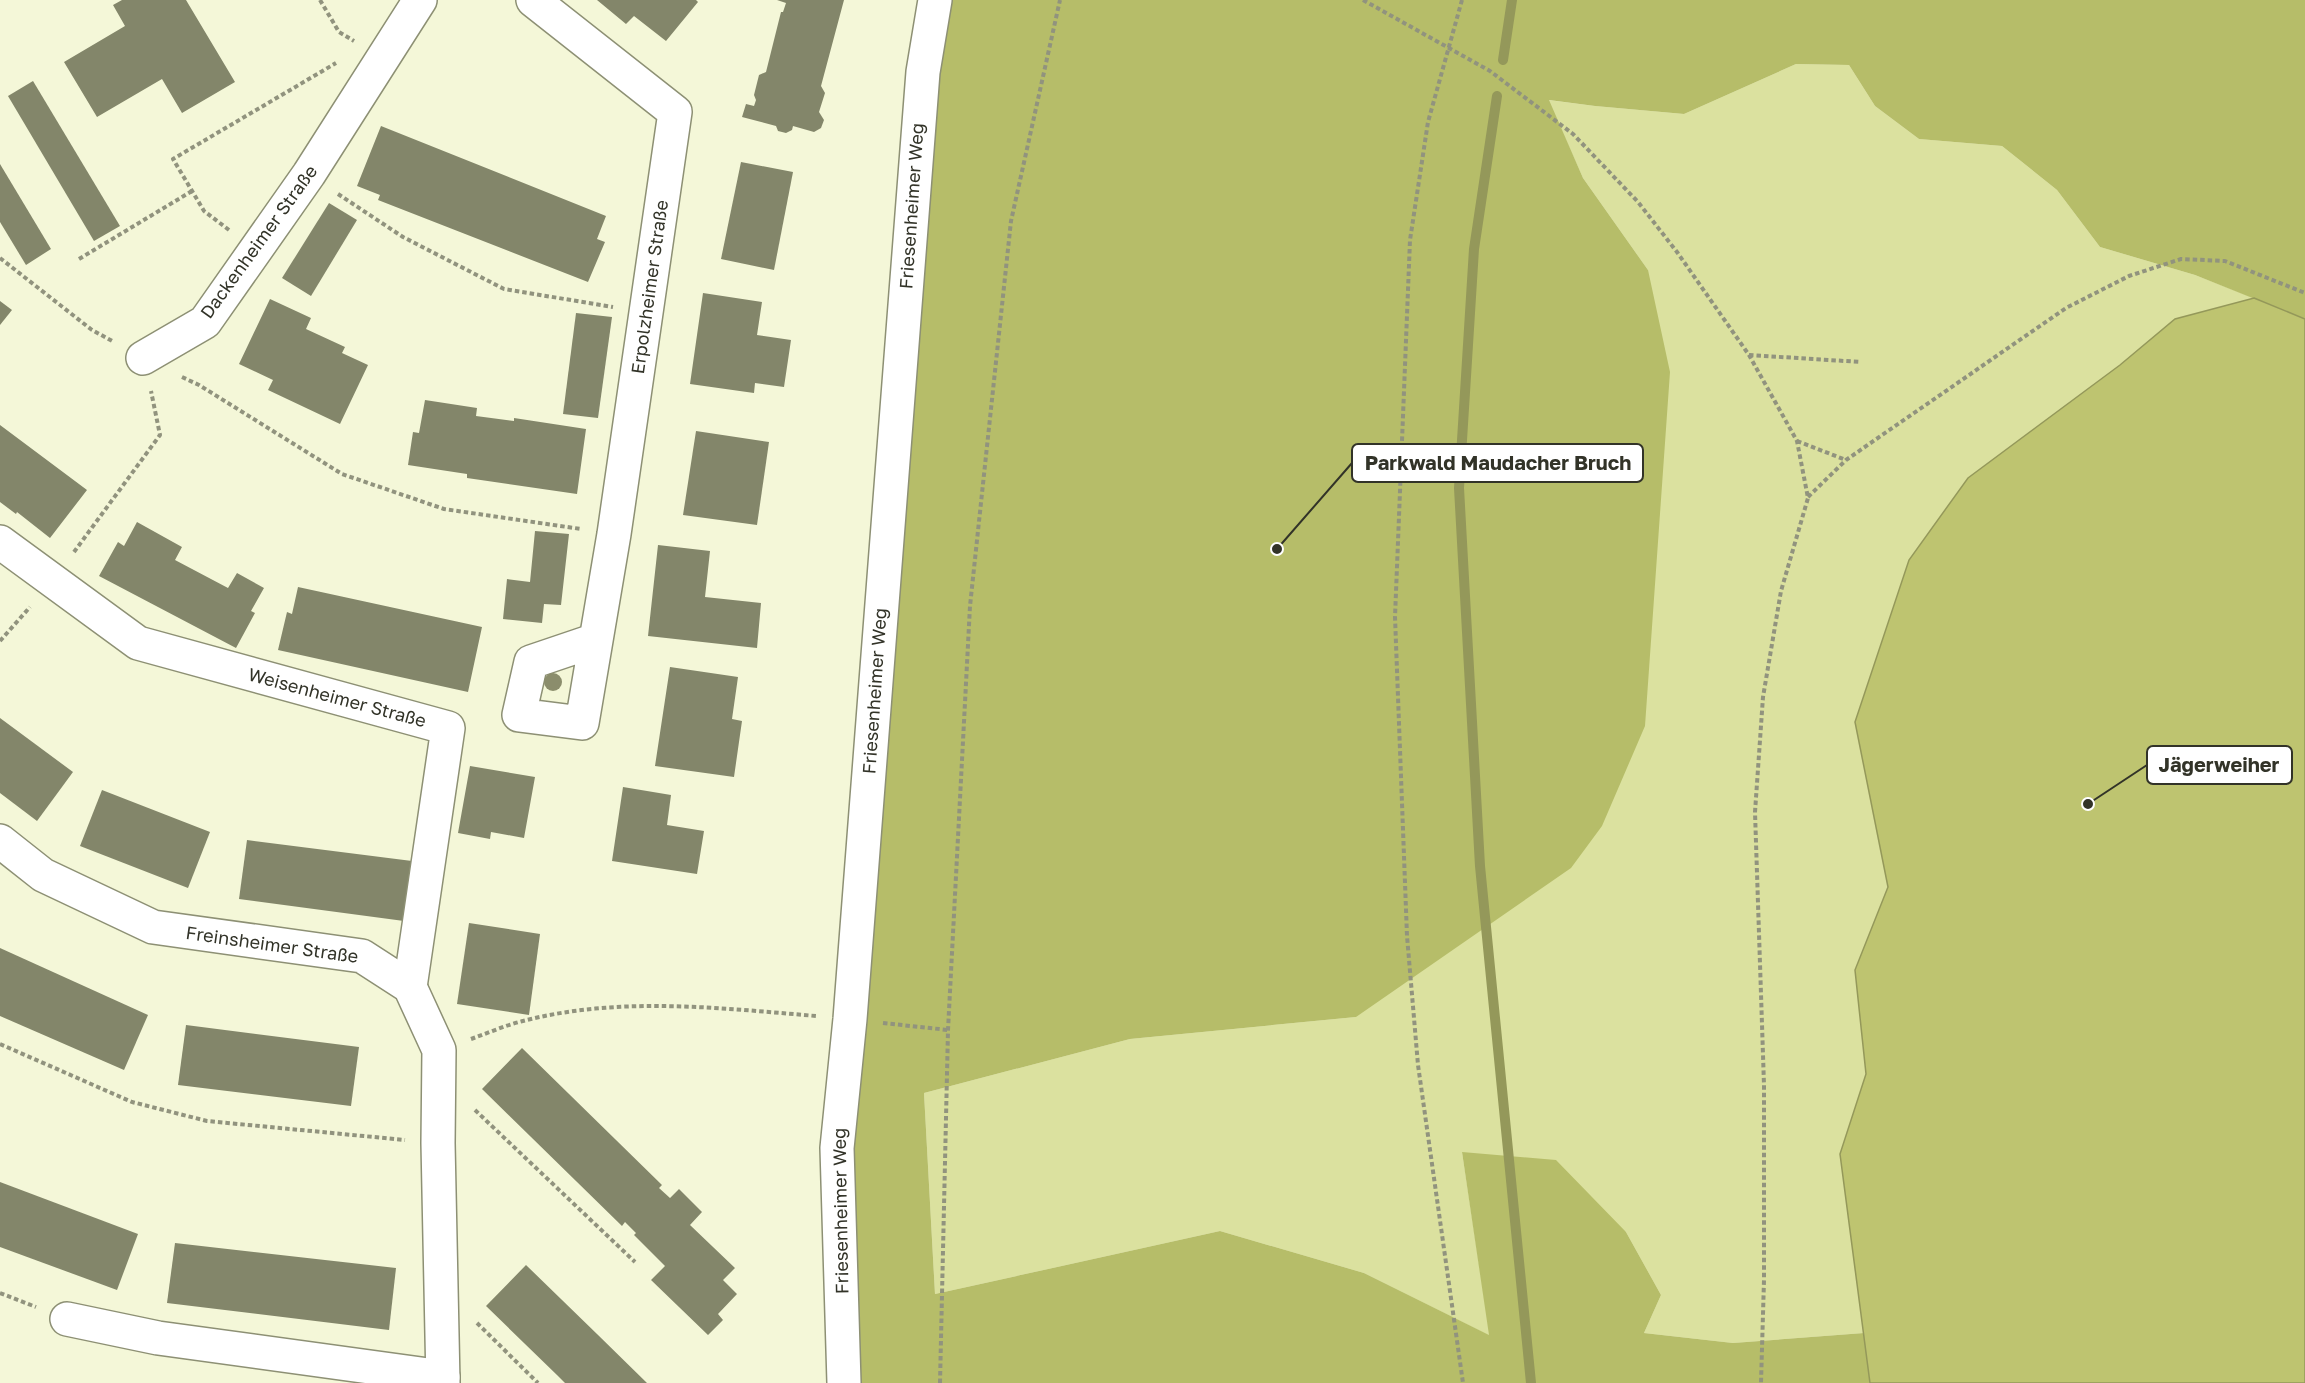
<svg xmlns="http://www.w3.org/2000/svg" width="2305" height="1383" font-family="'Golos Text',sans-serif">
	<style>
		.green { fill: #dbe19f }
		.forest { fill: #b6bd69 }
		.water { fill: #bec470; stroke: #94985a; stroke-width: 1.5 }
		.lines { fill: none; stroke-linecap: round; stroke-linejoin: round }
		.stream { stroke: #94985a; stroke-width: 10 }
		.building { fill: #83866a }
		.minor-casing { stroke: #8d9074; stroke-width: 36 }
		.path { stroke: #91937e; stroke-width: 4; stroke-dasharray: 4.5 3; stroke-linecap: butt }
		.minor { stroke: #fff; stroke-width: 33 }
		.tree { fill: #8b8d6c }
		.labels { text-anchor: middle; stroke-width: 6; stroke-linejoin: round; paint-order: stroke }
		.street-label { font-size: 18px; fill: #323328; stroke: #fff }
		.leader { fill: none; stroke: #323328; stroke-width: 2 }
		.callout-dot { fill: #323328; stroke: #fff; stroke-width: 2 }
		.callout { fill: #fff; stroke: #323328; stroke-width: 2 }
		.callout-label { font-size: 20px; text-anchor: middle; font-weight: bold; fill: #323328 }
	</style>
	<rect width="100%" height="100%" fill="#f4f7d8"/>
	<polygon class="green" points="1796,64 1849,65 1875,106 1919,139 2002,146 2057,190 2100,247 2195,275 2254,298 2175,319 2120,365 1968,478 1909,560 1855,722 1888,887 1855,970 1866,1074 1840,1154 1864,1333 1733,1343 1644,1333 1661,1295 1626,1232 1462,1152 1490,1336 1364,1273 1220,1231 935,1294 924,1093 1130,1039 1356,1017 1648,270 1583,178 1548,100 1595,106 1684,114"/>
	<polygon class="forest" points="947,0 2305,0 2305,319 2195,275 2100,247 2057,190 2002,146 1919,139 1875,106 1849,65 1796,64 1684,114 1595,106 1549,100 1583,178 1648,270 1670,372 1645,726 1602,826 1571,868 1356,1017 1130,1039 924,1093 935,1294 1220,1231 1364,1273 1489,1335 1462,1152 1556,1160 1626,1232 1661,1295 1644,1333 1733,1343 1864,1333 1870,1383 856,1383 848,1148 935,70"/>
	<polygon class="water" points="2254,298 2305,319 2305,1383 1870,1383 1840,1154 1866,1074 1855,970 1888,887 1855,722 1909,560 1968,478 2120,365 2175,319"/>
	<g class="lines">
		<g class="stream">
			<polyline points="1503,60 1512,0"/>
			<polyline points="1497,96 1474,249 1459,488 1480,866 1531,1383"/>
		</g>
	</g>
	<g class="building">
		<polygon points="122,0 186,0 235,82 182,113 162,79 97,117 64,62 125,26 113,5"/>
		<polygon points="597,0 696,0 698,2 666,41 634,16 626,24"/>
		<polygon points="777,0 844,0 821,86 825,93 819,112 824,120 821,128 814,132 793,126 792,130 786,133 778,131 776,126 742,117 746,104 754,106 756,100 754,95 759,75 766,72 781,12 783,12 786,3"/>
		<polygon points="33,81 120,226 94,241 8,96"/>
		<polygon points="381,126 606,216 597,239 605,242 588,282 378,200 380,195 357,186"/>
		<polygon points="741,162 793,172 774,270 721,259"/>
		<polygon points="0,164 51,249 26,265 0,222"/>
		<polygon points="329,203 357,220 311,296 282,278"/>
		<polygon points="703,293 762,302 757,335 791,340 784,387 755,383 754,393 690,384"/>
		<polygon points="270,299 311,318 306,329 345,347 342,353 368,365 340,424 268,390 273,380 239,364"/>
		<polygon points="0,301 12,310 0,325"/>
		<polygon points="576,313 612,317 598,418 563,414"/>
		<polygon points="425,400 477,408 476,416 514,421 514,418 586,429 577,494 467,478 467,474 408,465 413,432 419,433"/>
		<polygon points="0,425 87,490 50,538 17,512 16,514 0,502"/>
		<polygon points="696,431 769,442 757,525 683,515"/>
		<polygon points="137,522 182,547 175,560 228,588 237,573 264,588 251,611 255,613 236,648 99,576 118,542 124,546"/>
		<polygon points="535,531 569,534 561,605 544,604 542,623 503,619 507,579 530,582"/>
		<polygon points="658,545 710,551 705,597 761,603 757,648 648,636"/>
		<polygon points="298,587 482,627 468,692 278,650 287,612 292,614"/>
		<polygon points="670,667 738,677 732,719 742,721 734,777 655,766"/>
		<polygon points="0,718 73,772 37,821 0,793"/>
		<polygon points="470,766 535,777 524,838 491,832 490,839 458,833"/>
		<polygon points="623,787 671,795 667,825 704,831 697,874 612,861"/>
		<polygon points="102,790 210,832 188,888 80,846"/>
		<polygon points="247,840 412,861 404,921 239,899"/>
		<polygon points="469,923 540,934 529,1015 457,1004"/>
		<polygon points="0,948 148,1015 124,1070 0,1016"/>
		<polygon points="186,1025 359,1047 351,1106 178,1085"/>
		<polygon points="522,1048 662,1185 659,1188 670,1198 679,1189 702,1212 690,1225 735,1268 723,1280 737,1294 718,1314 723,1320 708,1335 651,1280 665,1266 634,1235 636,1233 625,1222 622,1226 482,1089"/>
		<polygon points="0,1182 138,1234 117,1290 0,1247"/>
		<polygon points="175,1243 396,1268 389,1330 167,1303"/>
		<polygon points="526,1265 597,1334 647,1383 565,1383 557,1375 486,1306"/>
	</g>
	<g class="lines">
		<defs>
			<g id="minor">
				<polyline points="533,0 675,112 614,534 582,723 519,715 531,662 596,640"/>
				<polyline points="143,358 205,322 309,174 420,0"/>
				<polyline points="0,542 138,643 448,728 410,987"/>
				<polyline points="0,841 43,875 153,927 362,956 410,987 439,1050 438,1143 443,1383"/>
				<polyline points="67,1319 158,1338 443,1377"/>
				<polyline points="844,1383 837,1148 850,1019 923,72 935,0"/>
			</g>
		</defs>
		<use href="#minor" class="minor-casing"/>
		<g class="path">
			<polyline points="320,0 339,32 354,41"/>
			<polyline points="1363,0 1490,71 1573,134 1638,202 1677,252 1749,355 1797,441 1808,498 1781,591 1763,697 1755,812 1764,1085 1764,1280 1761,1383"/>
			<polyline points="1462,0 1428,122 1410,240 1395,617 1407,936 1418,1065 1463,1383"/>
			<polyline points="338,194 403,237 504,289 613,307"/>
			<polyline points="229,230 204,211 173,159 336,63"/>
			<polyline points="0,258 92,330 114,342"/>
			<polyline points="79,259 192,191"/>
			<polyline points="1749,355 1861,362"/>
			<polyline points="182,377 199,385 342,474 444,509 581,529"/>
			<polyline points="1797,441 1846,460"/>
			<polyline points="1808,497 1846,460 2066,308 2129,276 2181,259 2225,261 2305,293"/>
			<polyline points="74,552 160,435 151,391"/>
			<polyline points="0,641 30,607"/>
			<polyline points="883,1023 948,1030"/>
			<path d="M 471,1039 C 488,1033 506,1025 523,1021 C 619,996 719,1008 816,1016"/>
			<polyline points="0,1044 132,1102 207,1121 405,1140"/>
			<polyline points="475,1110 635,1262"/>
			<polyline points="0,1293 36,1307"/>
			<polyline points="477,1323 538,1383"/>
			<polyline points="940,1383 948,1030 970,606 1011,221 1060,0"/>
		</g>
		<use href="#minor" class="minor"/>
	</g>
	<circle class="tree" cx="553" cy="682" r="9"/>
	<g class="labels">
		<g class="street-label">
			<text transform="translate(912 206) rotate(-86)" y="6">Friesenheimer Weg</text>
			<text transform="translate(259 242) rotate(-54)" y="6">Dackenheimer Straße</text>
			<text transform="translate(650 287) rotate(-82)" y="6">Erpolzheimer Straße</text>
			<text transform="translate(875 691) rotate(-86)" y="6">Friesenheimer Weg</text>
			<text transform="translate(337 698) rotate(15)" y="6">Weisenheimer Straße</text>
			<text transform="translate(272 945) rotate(8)" y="6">Freinsheimer Straße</text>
			<text transform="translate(841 1211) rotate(-91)" y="6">Friesenheimer Weg</text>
		</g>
	</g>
	<path class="leader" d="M1277 549L1352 463M2088 804L2147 765"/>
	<g class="callout-dot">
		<circle cx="1277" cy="549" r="6"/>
		<circle cx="2088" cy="804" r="6"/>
	</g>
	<g class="callout">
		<rect x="1352" y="444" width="291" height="38" rx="6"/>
		<rect x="2147" y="746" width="145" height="38" rx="6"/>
	</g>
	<g class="callout-label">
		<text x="1498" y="470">Parkwald Maudacher Bruch</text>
		<text x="2219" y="772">Jägerweiher</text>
	</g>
</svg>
